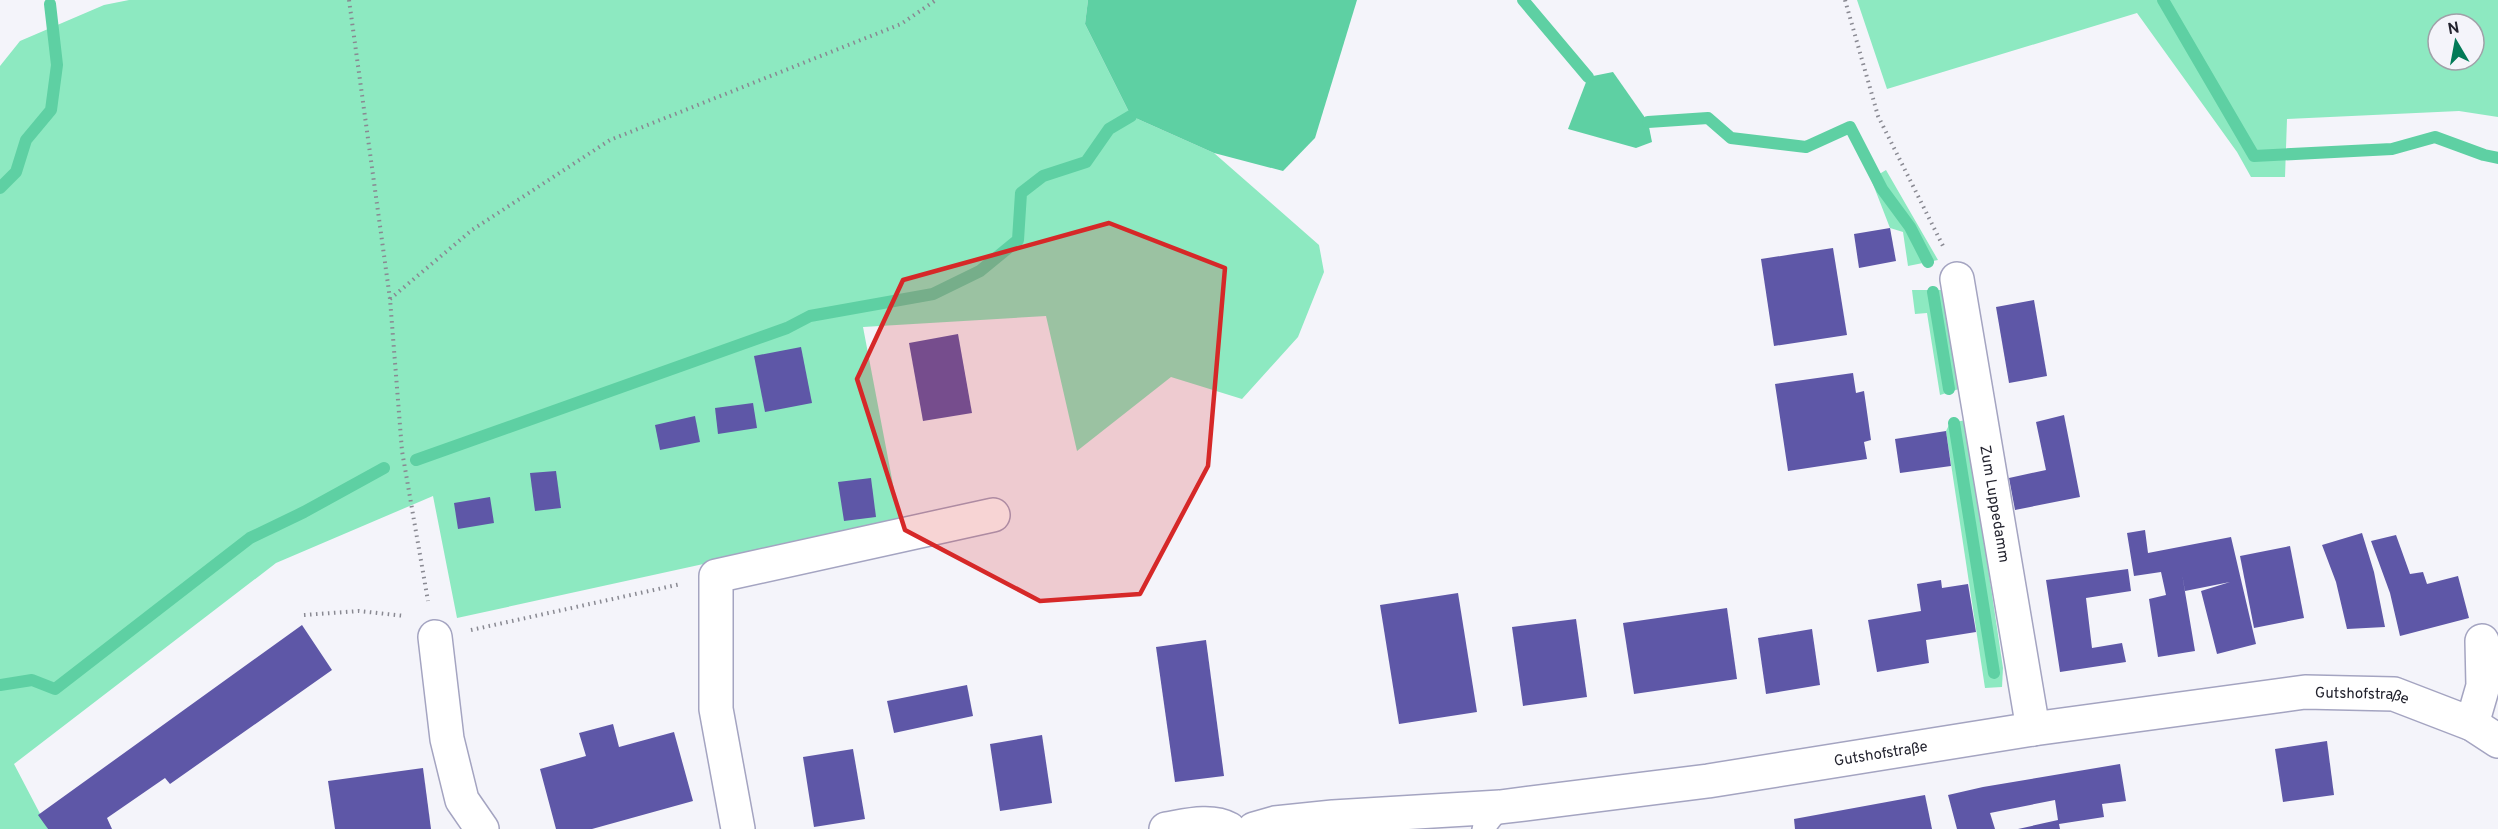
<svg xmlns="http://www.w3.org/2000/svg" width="2498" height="829" font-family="Overpass,sans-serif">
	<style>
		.green { fill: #8de9c1; fill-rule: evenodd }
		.water { fill: #5ed0a3 }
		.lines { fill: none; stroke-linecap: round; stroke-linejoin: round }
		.stream { stroke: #5ed0a3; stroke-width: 12 }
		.building { fill: #5e57a7 }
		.service-casing { stroke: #a4a4c1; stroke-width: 24 }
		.minor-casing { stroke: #a4a4c1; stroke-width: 36 }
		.tertiary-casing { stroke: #a4a4c1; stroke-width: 36 }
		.path { stroke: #898992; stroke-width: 4; stroke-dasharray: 1.5 4.5; stroke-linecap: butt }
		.service { stroke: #fff; stroke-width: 21 }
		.minor { stroke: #fff; stroke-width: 33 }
		.tertiary { stroke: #fff; stroke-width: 33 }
		.marked { fill: #d62828; fill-opacity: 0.2; stroke: #d62828; stroke-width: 4.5; stroke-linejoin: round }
		.labels { text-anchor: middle; stroke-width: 6; stroke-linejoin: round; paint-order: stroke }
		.street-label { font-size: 15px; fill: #23232e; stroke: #f4f4fa }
	</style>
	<rect width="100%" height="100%" fill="#f4f4fa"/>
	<g class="green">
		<polygon points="129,0 1088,0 1085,24 1131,116 1214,153 1319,245 1324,272 1298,337 1242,399 1171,377 1077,451 1046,316 863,327 900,521 457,618 433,496 276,563 14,764 48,829 0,829 0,66 20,41 104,5"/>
		<path d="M 1857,0 L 2498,0 L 2498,117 L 2459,111 L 2287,119 L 2285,177 L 2251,177 L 2237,152 L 2137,13 L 1887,89 ZM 2438,24 L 2474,24 L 2474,60 L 2438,60 Z"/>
		<polygon points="1886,170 1938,260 1908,266 1903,232 1890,228 1871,179"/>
		<polygon points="1912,290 1944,290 1959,389 1940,395 1927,313 1915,314"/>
		<polygon points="1966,420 2003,668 2002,687 1985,688 1946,431 1950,423"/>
	</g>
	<g class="water">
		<polygon points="1088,0 1357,0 1315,138 1283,171 1214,153 1131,116 1085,24"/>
		<polygon points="1613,72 1648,122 1652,142 1636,148 1568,129 1588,77"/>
	</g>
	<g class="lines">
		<g class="stream">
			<polyline points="1523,0 1588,77"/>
			<polyline points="2163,0 2254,156 2392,149 2435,137 2484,155 2498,158"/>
			<polyline points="1648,122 1708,118 1731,138 1806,147 1850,127 1882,189 1910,227 1928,262"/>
			<polyline points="0,188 16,172 26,140 51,110 57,65 50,4"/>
			<polyline points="1933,292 1949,389"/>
			<polyline points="1954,423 1994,673"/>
			<polyline points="416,460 787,328 810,316 933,294 980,271 1018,240 1021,193 1043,176 1086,162 1109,129 1131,116"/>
			<polyline points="0,685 32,680 55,689 250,538 304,512 384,468"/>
		</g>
	</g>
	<g class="building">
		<polygon points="1890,228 1896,261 1859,268 1854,234"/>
		<polygon points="1833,248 1847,335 1774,346 1761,259"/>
		<polygon points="2034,300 2047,376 2009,383 1996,307"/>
		<polygon points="958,334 972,413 923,421 909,343"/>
		<polygon points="801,347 812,403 765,412 754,356"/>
		<polygon points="1853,373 1856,393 1864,391 1871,440 1864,442 1867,459 1788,471 1775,384"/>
		<polygon points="753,403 757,428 718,434 715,408"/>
		<polygon points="2064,415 2080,497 2015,510 2009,478 2046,470 2036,422"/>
		<polygon points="695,416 700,442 660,450 655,425"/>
		<polygon points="1946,431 1951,466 1900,473 1895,439"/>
		<polygon points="556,471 561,508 535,511 530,473"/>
		<polygon points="871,478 876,517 844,521 838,482"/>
		<polygon points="490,497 494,523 458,529 454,503"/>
		<polygon points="2145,530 2148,553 2231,537 2256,644 2217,654 2201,591 2230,582 2185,591 2182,574 2195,651 2158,657 2149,599 2166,595 2161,572 2134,576 2127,533"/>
		<polygon points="2362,533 2374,572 2385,627 2347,629 2336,582 2322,545"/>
		<polygon points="2396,535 2410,574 2423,572 2427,584 2458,576 2469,618 2400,636 2390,593 2371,541"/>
		<polygon points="2290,546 2304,618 2254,628 2240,556"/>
		<polygon points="2128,569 2131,591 2086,598 2092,648 2122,643 2126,662 2060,672 2046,580"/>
		<polygon points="1941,580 1942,588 1968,584 1976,632 1926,640 1929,663 1877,672 1868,620 1921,611 1917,584"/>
		<polygon points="1458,593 1477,712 1399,724 1380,605"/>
		<polygon points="1727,608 1737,679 1634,694 1623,623"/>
		<polygon points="1576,619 1587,697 1523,706 1512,627"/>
		<polygon points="302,625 332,670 170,784 165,778 107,818 112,829 48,829 38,815"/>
		<polygon points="1812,629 1820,685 1766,694 1758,638"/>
		<polygon points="1206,640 1224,776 1175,782 1156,647"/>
		<polygon points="967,685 973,716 894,733 887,701"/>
		<polygon points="613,724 619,747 674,732 693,801 592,829 556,829 540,769 586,756 579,733"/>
		<polygon points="1042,735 1052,803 1000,811 990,744"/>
		<polygon points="2327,741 2334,795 2283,802 2275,749"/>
		<polygon points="853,749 865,819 814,827 803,757"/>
		<polygon points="2120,764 2126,801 2102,804 2104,817 2059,824 2060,829 2018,829 2058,820 2055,800 1990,813 1995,829 1957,829 1948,795 1983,787"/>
		<polygon points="423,768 431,829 335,829 328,781"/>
		<polygon points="1925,795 1932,829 1795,829 1794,819"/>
	</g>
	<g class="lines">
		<defs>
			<polyline id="service" points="1483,829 1500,807"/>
			<g id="minor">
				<path id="s1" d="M 1957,279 L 2033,729"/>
				<polyline points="435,637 447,739 462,800 482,829"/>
				<polyline points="2472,724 2483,686 2482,641"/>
				<polyline points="738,829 716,709 716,576 993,515"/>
				<path d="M 1166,829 C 1185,826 1211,819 1229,829"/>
			</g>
			<g id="tertiary">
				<path id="s2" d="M 1254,829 L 1275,823 L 1333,817 L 1500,807 L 1708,781 L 2033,729 L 2305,692 L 2394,694 L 2472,724 L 2498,741"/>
			</g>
		</defs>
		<use href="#service" class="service-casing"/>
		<use href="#minor" class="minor-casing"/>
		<use href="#tertiary" class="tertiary-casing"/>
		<g class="path">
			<polyline points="349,0 390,299 402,451 428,601"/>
			<polyline points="1845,0 1878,116 1943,246"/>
			<polyline points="390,299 472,230 610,140 901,24 936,0"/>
			<polyline points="304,615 359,611 405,616"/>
			<polyline points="471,630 681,584"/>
		</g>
		<use href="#service" class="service"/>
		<use href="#minor" class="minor"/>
		<use href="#tertiary" class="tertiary"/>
	</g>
	<path class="marked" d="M 1109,223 L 1225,268 L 1208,466 L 1140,594 L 1040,601 L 905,530 L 857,379 L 903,280 Z"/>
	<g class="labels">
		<g class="street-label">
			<text dy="5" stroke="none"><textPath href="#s1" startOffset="228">Zum Luppedamm</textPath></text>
			<text dy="5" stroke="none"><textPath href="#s2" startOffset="1118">Gutshofstraße</textPath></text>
			<text dy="5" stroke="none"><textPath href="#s2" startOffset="632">Gutshofstraße</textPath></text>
		</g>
	</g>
	<g transform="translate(2456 42) rotate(350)"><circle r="28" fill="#f4f4fa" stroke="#a0a0a8" stroke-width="1.5"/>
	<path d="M0-4.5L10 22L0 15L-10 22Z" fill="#027a57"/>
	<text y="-9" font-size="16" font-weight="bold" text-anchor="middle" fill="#23232e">N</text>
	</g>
</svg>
